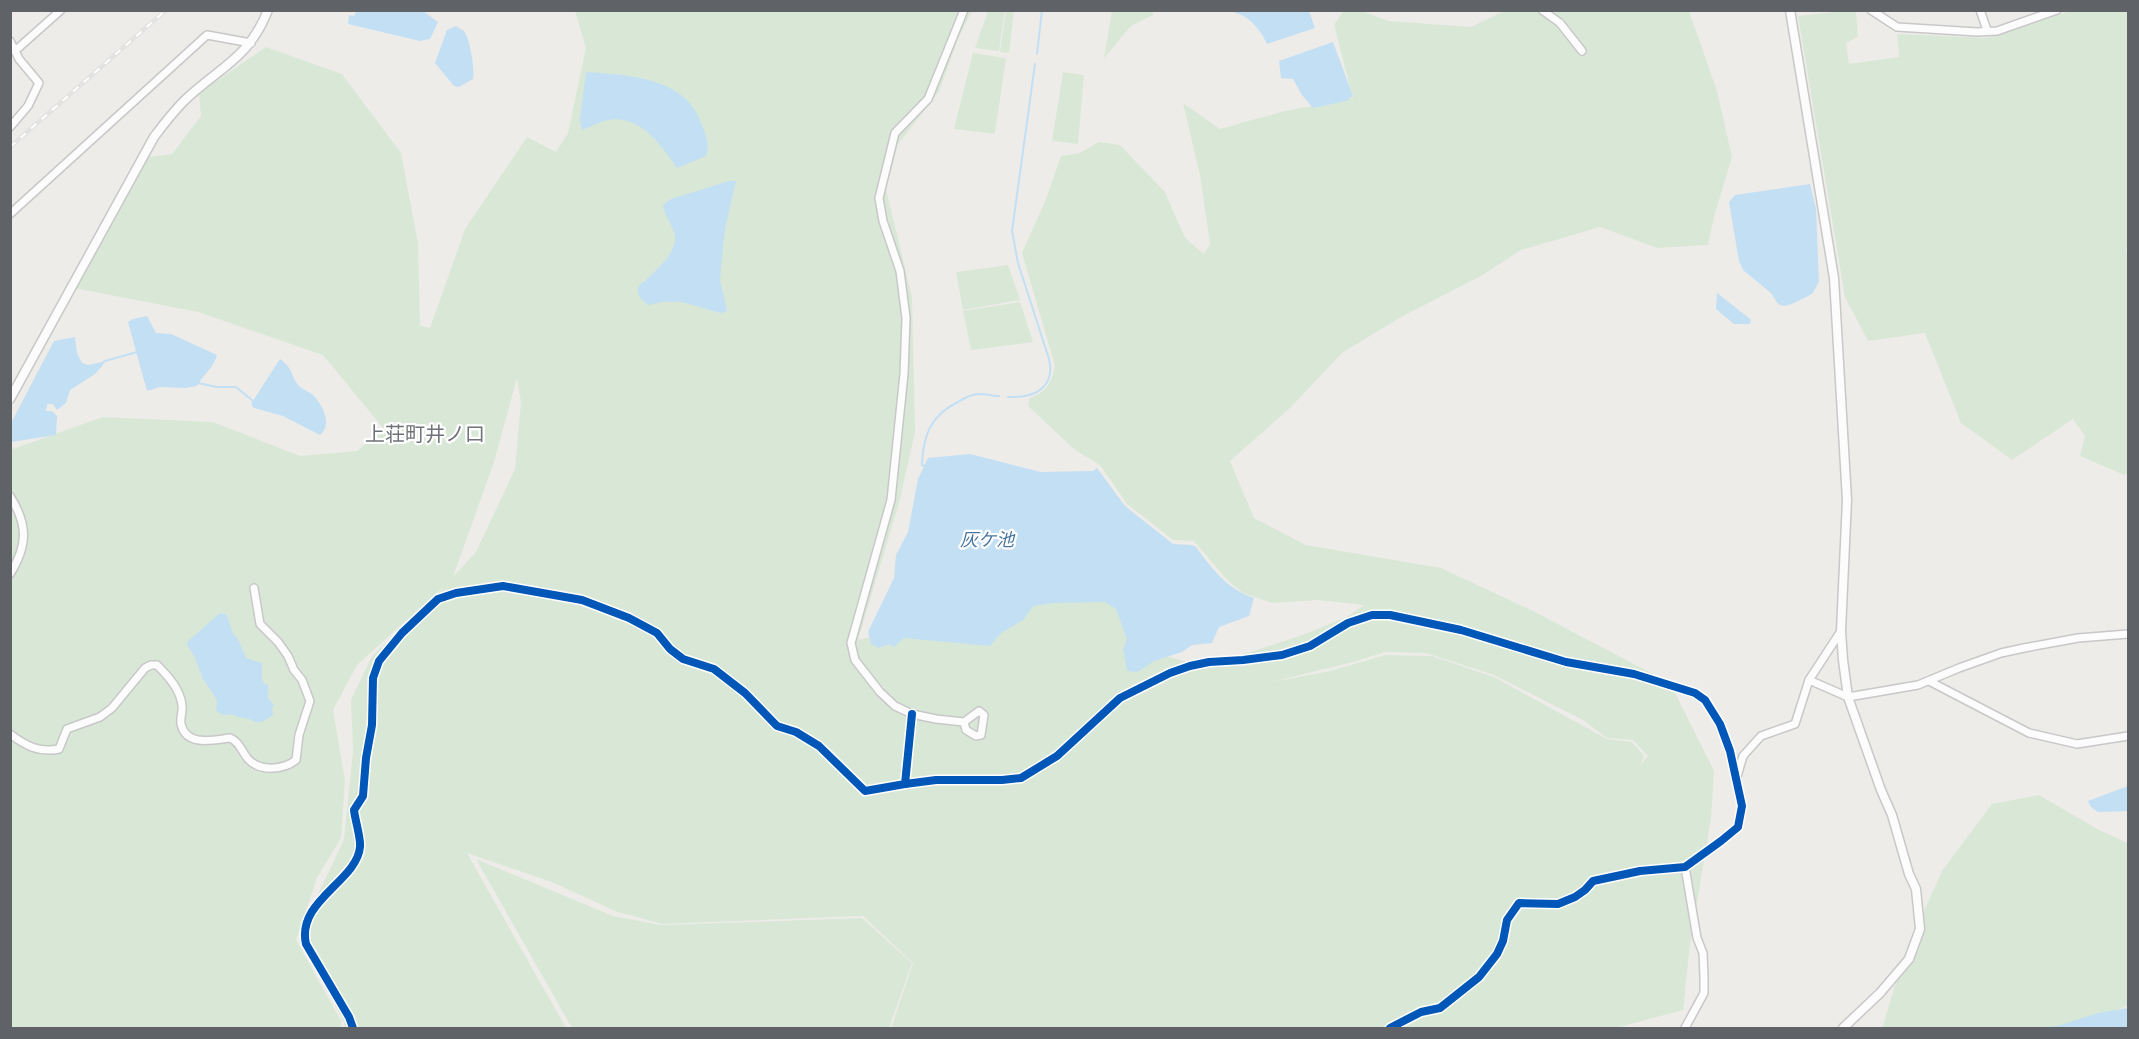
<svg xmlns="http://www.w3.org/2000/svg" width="2139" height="1039" font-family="'Work Sans','Noto Sans JP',sans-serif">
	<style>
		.green { fill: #d9e8d6; fill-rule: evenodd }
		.water { fill: #c2dff4 }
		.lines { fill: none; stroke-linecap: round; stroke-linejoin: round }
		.stream { stroke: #c2dff4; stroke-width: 2 }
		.minor-casing { stroke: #c8c8c9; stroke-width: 10 }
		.tertiary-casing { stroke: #c8c8c9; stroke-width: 11 }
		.minor { stroke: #fcfcfc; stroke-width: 7 }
		.tertiary { stroke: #fcfcfc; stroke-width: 8 }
		.rail-casing { stroke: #e3e3e2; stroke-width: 4.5 }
		.rail { stroke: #fff; stroke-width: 2; stroke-dasharray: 7; stroke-linecap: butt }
		.cycleway-casing { stroke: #fff; stroke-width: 11 }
		.cycleway { stroke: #0057b8; stroke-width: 8 }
		.labels { text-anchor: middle; stroke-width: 4.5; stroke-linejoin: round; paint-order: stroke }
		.water-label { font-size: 18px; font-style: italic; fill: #4976a1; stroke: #fff }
		.quarter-label { font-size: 20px; fill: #707478; stroke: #fff }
	</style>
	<rect width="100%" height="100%" fill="#eeece9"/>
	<g class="green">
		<polygon points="1112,10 1153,11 1153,15 1131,26 1104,58"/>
		<path d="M 575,11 L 972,11 L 958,39 L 939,92 L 898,144 L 886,189 L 912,297 L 915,432 L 899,503 L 858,640 L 1027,603 L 1110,596 L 1141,649 L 1198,665 L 1239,656 L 1305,634 L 1347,617 L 1364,605 L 1318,600 L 1272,603 L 1243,593 L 1227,580 L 1194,541 L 1173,540 L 1127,504 L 1100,465 L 1075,450 L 1028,406 L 1030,398 C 1047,392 1051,383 1055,366 L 1022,253 L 1046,199 L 1061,156 L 1080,153 L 1099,142 L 1120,145 L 1165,192 L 1185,238 L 1204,254 L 1210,244 L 1200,175 L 1183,103 L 1220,129 L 1285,111 L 1353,98 L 1334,25 L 1343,11 L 1361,11 L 1389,21 L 1471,27 L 1504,11 L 1689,11 L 1717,91 L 1732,157 L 1714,217 L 1708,245 L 1657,248 L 1600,227 L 1521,250 L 1481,276 L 1401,317 L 1342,353 L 1290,408 L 1230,461 L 1254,518 L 1306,545 L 1441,568 L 1533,611 L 1670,683 L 1714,771 L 1711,819 L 1690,945 L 1683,1010 L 1616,1028 L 891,1028 L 913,963 L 863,916 L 662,924 L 615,911 L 552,882 L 467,853 L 566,1028 L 345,1028 L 344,1022 L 300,940 L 306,920 L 344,839 L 353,751 L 351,700 L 372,656 L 437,595 L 443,587 L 357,665 L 333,710 L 345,780 L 341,838 L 317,878 L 296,940 L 341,1021 L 341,1028 L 11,1028 L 10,450 L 103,417 L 213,422 L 300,456 L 357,451 L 383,428 L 323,355 L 198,312 L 74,288 L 148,157 L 172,154 L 201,116 L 199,93 L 266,47 L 342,74 L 401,153 L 418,243 L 420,326 L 430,328 L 465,229 L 527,137 L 556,152 L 568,133 L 586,48 ZM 517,378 L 521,402 L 515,469 L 476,552 L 453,577 L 494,462 ZM 1385,652 L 1426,653 L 1494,675 L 1583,720 L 1607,738 L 1633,740 L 1648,756 L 1640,765 L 1644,756 L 1632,742 L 1607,739 L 1494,677 L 1432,656 L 1385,655 L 1330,671 L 1272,682 L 1357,661 Z"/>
		<polygon points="988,11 1005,11 999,51 975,48"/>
		<polygon points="1006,11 1014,11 1009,53 1000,52"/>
		<polygon points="1843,11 1856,11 1858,37 1846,43 1849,64 1899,57 1897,34 1987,38 2070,11 2128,11 2128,247 2126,248 2128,260 2128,473 2124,475 2080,456 2085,436 2073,419 2012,460 1961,423 1925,333 1868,341 1845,297 1798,16"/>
		<polygon points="973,53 1006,58 995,134 954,129"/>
		<polygon points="1063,72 1084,75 1078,144 1052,141"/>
		<polygon points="1008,265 1020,300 963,310 956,272"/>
		<polygon points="1020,302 1033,342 971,350 963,311"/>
		<polygon points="2039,795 2099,830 2128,843 2128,1006 2065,1028 1882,1028 1905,953 1942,871 1992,804"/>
		<polygon points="476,859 613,916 661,925 862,918 912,963 889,1028 572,1028"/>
	</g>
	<g class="water">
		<polygon points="351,11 423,11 438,22 430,39 420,41 348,24 349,15 354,16 356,12"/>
		<path d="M 1228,11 L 1309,11 L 1315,28 L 1267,44 C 1259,27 1248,14 1228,11 Z"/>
		<path d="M 456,26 C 457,27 463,30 464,31 C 470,39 475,70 473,79 L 459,87 L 454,86 L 435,63 L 447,30 Z"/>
		<polygon points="1333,42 1353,96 1346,101 1313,108 1302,95 1293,79 1281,78 1279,61"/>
		<path d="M 586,72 C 628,75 687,77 702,125 C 706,136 710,145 706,156 L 677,168 C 661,145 640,114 608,120 C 599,122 590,127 582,130 L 580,120 Z"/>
		<path d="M 729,181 L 736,181 L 725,228 L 720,279 L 727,311 L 721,313 C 693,306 678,296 649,305 C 643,302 635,295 639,286 C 641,283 644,282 646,280 C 657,269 676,254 675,237 C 674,225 664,217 663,205 L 671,199 Z"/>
		<polygon points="1810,184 1816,209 1819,282 1812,294 1792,304 1784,306 1778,304 1771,293 1743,270 1739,261 1729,202 1735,195"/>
		<polygon points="1717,293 1749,318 1751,320 1750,324 1734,324 1716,309"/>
		<path d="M 147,316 L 156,333 L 171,334 L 217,355 C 214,367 203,375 197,386 L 186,388 L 160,387 L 147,391 L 128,322 L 133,319 Z"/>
		<polygon points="75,337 77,353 82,363 88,365 102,362 103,365 95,374 70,390 66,403 57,410 53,404 47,404 46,411 52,411 57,416 56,435 11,442 11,423 54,341"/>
		<path d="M 280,359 C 294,369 290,375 299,386 C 303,390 311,392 315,397 C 324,408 332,425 320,435 L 283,416 L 254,408 L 251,404 Z"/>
		<path d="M 970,454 L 1041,472 L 1093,471 L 1097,468 L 1125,506 L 1173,544 L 1192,545 L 1196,547 C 1213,570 1227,589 1254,598 L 1249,616 L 1219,627 L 1212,643 L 1192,645 L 1182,652 L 1154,661 L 1141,670 L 1136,672 L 1127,671 L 1123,649 L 1127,639 L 1116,609 L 1105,602 L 1055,603 L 1033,606 L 1023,620 L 1000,634 L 990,646 L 904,638 L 894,647 L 889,644 L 879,648 L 871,644 L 868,632 L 894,578 L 896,555 L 908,532 L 918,479 L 928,458 Z"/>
		<path d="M 220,613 L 227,615 L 232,632 L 238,639 L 246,658 L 262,663 L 262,679 L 265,685 L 268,684 L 268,698 L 274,705 L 272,708 L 273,715 L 262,722 L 255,722 C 248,717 239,719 232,714 C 226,716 220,715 216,710 L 217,700 L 203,679 L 194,656 L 186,643 Z"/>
		<polygon points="2128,786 2128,811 2098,812 2091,807 2088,801"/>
		<polygon points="2128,1008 2128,1028 2043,1028 2061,1025 2098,1013"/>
	</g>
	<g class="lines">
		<g class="stream">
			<polyline points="1037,54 1042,10"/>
			<polyline points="100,365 105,361 137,352"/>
			<polyline points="198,383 217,387 236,387 253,401"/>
			<path d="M 1008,397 C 1033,398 1056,389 1049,359 L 1018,263 L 1012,231 L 1035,64"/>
			<path d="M 924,466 L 922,465 C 923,435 931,415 958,402 C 964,398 973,394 980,394 C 986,394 993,396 999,396"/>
		</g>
		<defs>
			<g id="minor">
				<polyline points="1542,10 1560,23 1582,51"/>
				<polyline points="1871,10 1897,27 1977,32 1997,31 2057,10"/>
				<polyline points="1980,10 1987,30"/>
				<polyline points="10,41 19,59 39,83 28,106 10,127"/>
				<polyline points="16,50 61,10"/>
				<polyline points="10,214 207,35 251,43"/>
				<path d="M 10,496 C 28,525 28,545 10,574"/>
				<polyline points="1809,680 1848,697 1918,685 1959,668 2001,653 2024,648 2078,638 2128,634"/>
				<polyline points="1929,681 2029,733 2077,744 2128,736"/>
				<polyline points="964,722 966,730 976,736 981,735 984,715 979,711 964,722 936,719 912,714 895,706 880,692 855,660 851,643 891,500 904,374 906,318 900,271 883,221 879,198 895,133 928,99 964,10"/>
				<path d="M 10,734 C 26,746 39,753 59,749 L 67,729 L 100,717 L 112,708 L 145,668 L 151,665 L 157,665 C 168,676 180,689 182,705 C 183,711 180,717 181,724 C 186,747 213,740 230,738 C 240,742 241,751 248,759 C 260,772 283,770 296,760 L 299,735 L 310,701 L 302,680 L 294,670 L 288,656 L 278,642 L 260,624 L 254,588"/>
				<polyline points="1736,780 1743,756 1761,736 1795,724 1809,680 1841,631"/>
				<polyline points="905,784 936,780 1002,780 1021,778 1057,756 1120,698 1170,673 1190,666 1209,662 1243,660 1282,655 1310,646 1348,623 1372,615 1390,615 1461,630 1566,662 1634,674 1695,693 1705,700 1720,724 1730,751 1742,806 1738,827 1721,841 1685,867 1640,871 1593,881 1585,890 1575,897 1558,904 1519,903 1507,920 1503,941 1497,954 1479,977 1440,1008 1421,1012 1390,1028"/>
				<polyline points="1685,867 1697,938 1703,953 1704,977 1704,993 1685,1028"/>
				<path d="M 353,1028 L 349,1017 L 306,944 C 296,901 357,881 360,847 C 361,838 355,820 354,810 L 363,796 L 366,758 L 372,725 L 373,678 L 379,661 L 402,633 L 438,599 L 456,593 L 503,586 L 582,600 L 629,618 L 657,633 L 670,649 L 683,659 L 714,669 L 745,693 L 777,726 L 796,732 L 819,746 L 865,791 L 905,784 L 912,714"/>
			</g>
			<g id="tertiary">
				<polyline points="1790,10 1834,278 1847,500 1841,631 1843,660 1848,697 1881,790 1892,815 1909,874 1916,889 1920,929 1909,959 1880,993 1843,1028"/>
				<path d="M 10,399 L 154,137 C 163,125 173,112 184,101 C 218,68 249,59 268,10"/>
			</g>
		</defs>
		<use href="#minor" class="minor-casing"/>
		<use href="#tertiary" class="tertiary-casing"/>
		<use href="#minor" class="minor"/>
		<use href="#tertiary" class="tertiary"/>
		<defs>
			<polyline id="rail" points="10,147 166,10"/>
		</defs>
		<use href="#rail" class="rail-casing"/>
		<use href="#rail" class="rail"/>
		<defs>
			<g id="cycleway">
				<polyline points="905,784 936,780 1002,780 1021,778 1057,756 1120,698 1170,673 1190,666 1209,662 1243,660 1282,655 1310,646 1348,623 1372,615 1390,615 1461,630 1566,662 1634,674 1695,693 1705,700 1720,724 1730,751 1742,806 1738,827 1721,841 1685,867 1640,871 1593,881 1585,890 1575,897 1558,904 1519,903 1507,920 1503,941 1497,954 1479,977 1440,1008 1421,1012 1390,1028"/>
				<path d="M 353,1028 L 349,1017 L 306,944 C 296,901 357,881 360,847 C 361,838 355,820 354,810 L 363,796 L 366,758 L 372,725 L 373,678 L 379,661 L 402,633 L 438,599 L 456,593 L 503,586 L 582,600 L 629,618 L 657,633 L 670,649 L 683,659 L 714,669 L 745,693 L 777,726 L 796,732 L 819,746 L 865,791 L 905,784 L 912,714"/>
			</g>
		</defs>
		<use href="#cycleway" class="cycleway-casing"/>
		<use href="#cycleway" class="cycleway"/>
	</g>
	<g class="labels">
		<g class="water-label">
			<text x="987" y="546">灰ケ池</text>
		</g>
		<g class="quarter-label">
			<text x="425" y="441">上荘町井ノ口</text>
		</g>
	</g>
	<rect width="2139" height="1039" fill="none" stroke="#5f6266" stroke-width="24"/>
</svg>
